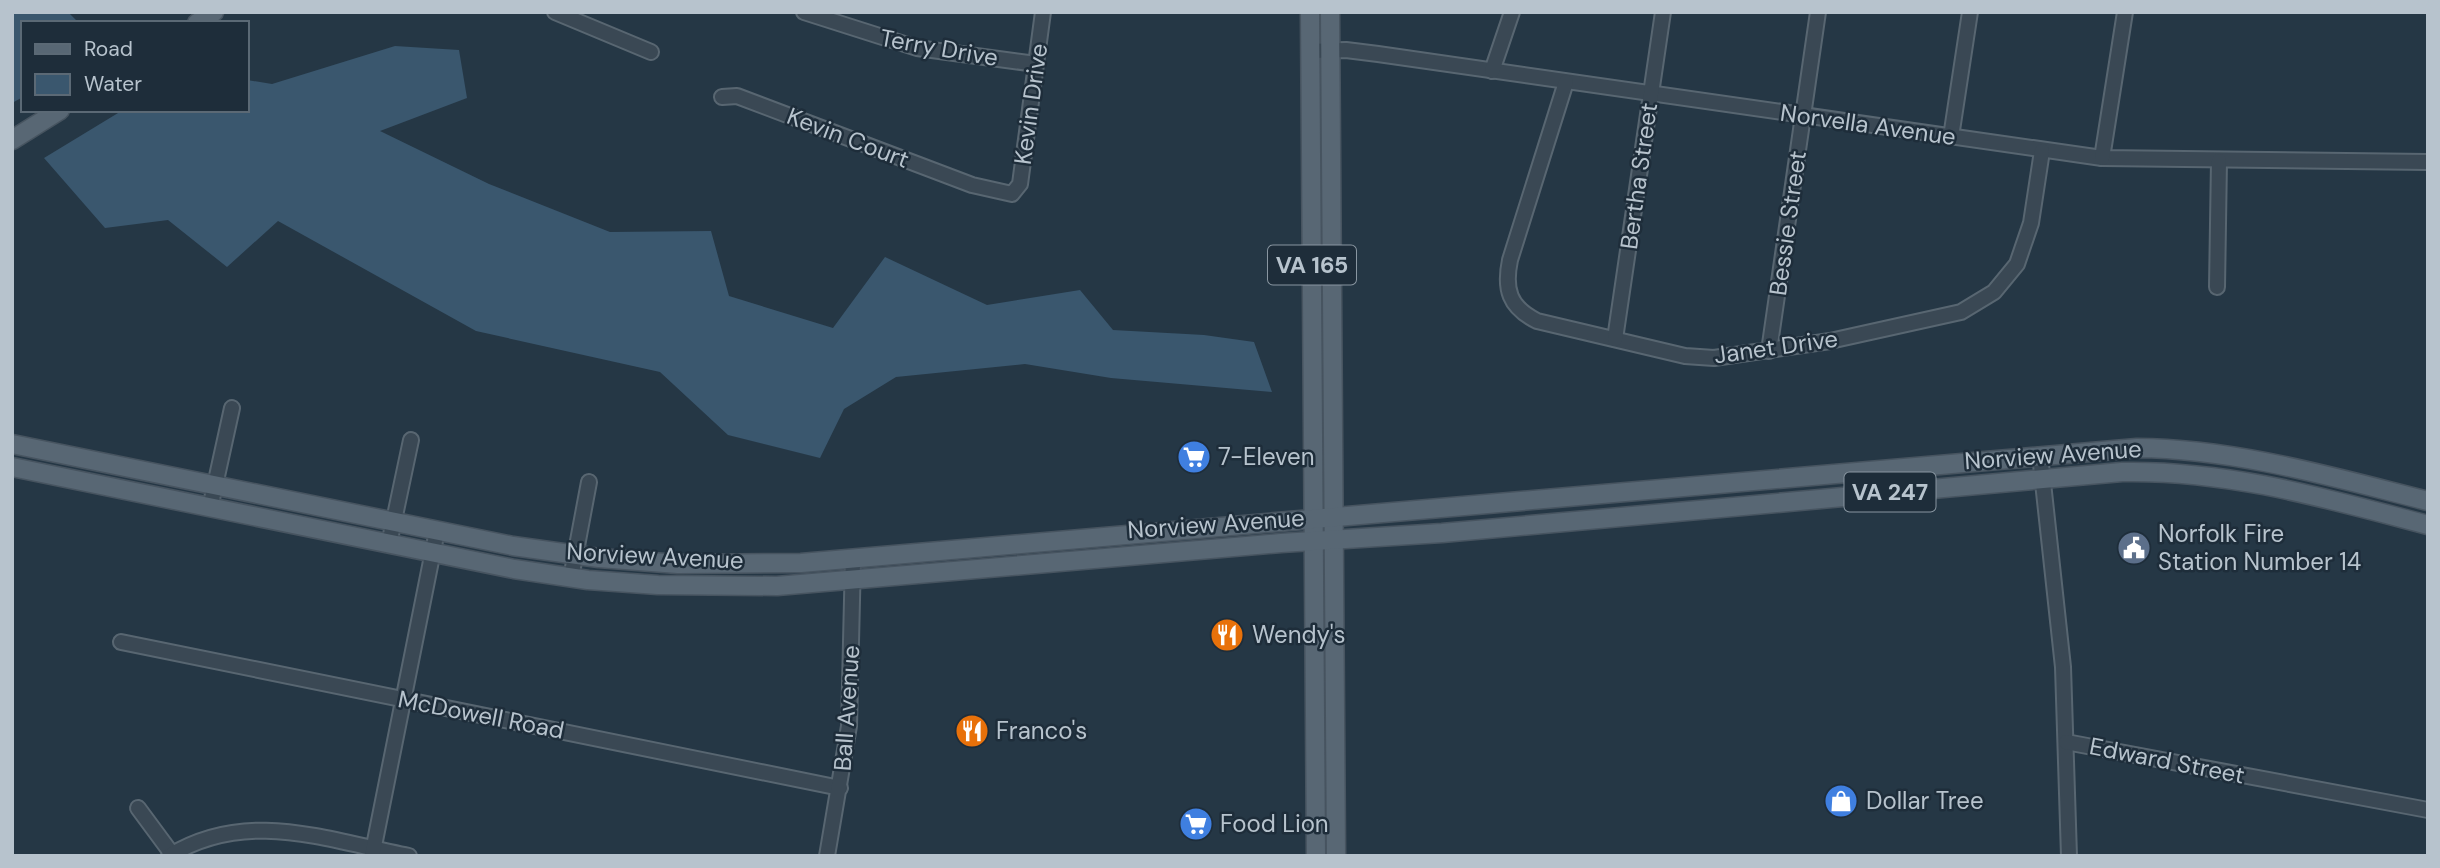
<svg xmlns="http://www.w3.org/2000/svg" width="2440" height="868" font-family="'DM Sans',sans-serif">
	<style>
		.water { fill: #3a576e }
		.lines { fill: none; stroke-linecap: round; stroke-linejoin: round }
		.minor-casing { stroke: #586671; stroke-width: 18 }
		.major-casing { stroke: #475460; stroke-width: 21 }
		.minor { stroke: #3a4854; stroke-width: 14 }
		.major { stroke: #586774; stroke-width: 18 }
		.labels { text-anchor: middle; stroke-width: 5; stroke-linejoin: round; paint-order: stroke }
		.shield { fill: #1e2d3a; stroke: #8996a1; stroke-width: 2 }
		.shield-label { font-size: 23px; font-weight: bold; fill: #b7c3cd }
		.street-label { font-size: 24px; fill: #b7c3cd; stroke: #1e2d3a }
		.poi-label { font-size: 24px; fill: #b7c3cd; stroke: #1e2d3a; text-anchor: start }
	</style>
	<rect width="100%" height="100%" fill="#253745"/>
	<g class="water">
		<polygon points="12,12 68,12 79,23 23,23 23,97 12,103"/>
		<polygon points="395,46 459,50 467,98 380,131 489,184 610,232 711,231 729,296 833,328 885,257 987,305 1080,290 1113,330 1204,335 1254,342 1272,392 1111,378 1025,364 896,377 844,409 820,458 728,435 660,372 476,331 278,221 227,267 168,220 105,228 44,158 123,110 247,110 247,80 272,84"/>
	</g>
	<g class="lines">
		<defs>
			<g id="minor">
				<polyline points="555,12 651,52"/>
				<polyline points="804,12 917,48 1036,64"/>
				<polyline points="1310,51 1346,50 1378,54 2102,158 2428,162"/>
				<polyline points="1492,71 1512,12"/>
				<path d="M 1566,82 L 1510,260 C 1504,289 1509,307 1537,321 L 1685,356 L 1714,358 L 1830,341 L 1961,312 L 1994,292 L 2017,264 L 2031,223 L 2042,151"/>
				<polyline points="722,97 737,96 972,185 1012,194 1020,184 1043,12"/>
				<polyline points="1951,137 1970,12"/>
				<polyline points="2102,158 2125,12"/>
				<polyline points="2217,287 2219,161"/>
				<polyline points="1615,339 1663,12"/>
				<polyline points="1769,351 1818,12"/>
				<polyline points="2040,455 2063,667 2069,856"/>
				<polyline points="210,508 232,408"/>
				<polyline points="389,544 411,440"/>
				<polyline points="571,578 589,482"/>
				<polyline points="121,642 840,788"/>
				<polyline points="2066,742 2428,810"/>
				<polyline points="138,808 172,854"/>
				<path d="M 169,856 C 248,808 325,840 409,856"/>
				<polyline points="372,856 437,531"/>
				<polyline points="827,856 849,726 853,558"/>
			</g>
			<g id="major">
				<polyline points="1310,12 1316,856"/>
				<polyline points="1330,12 1336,856"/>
				<polyline points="197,23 214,12"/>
				<polyline points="12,140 60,110"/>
				<path d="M 12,444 L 513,546 L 599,558 L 678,564 L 801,563 L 2137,448 C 2237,449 2332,477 2428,501"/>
				<path d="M 12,467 L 514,569 L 588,580 L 658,585 L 777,586 L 1281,543 L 1442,533 L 2122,472 C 2229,470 2325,498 2428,525"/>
			</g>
		</defs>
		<use href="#minor" class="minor-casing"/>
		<use href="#major" class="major-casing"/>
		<use href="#minor" class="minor"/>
		<use href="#major" class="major"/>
	</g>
	<defs>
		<symbol id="supermarket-disc" viewBox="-11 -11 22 22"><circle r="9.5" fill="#3f7fe0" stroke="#1e2d3a"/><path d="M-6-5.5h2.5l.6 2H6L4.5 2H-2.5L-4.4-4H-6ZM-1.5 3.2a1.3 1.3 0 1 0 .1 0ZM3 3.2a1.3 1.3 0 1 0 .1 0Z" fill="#fff"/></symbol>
		<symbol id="civic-disc" viewBox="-11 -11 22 22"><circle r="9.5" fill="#5c6f8a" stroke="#1e2d3a"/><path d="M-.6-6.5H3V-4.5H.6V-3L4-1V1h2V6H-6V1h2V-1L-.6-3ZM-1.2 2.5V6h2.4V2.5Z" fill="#fff"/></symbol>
		<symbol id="restaurant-disc" viewBox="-11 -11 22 22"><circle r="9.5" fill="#e8710a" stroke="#1e2d3a"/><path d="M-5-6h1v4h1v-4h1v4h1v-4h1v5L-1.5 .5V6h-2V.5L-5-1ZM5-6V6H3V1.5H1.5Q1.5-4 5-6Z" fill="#fff"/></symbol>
		<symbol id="shop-disc" viewBox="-11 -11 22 22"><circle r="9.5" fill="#3f7fe0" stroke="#1e2d3a"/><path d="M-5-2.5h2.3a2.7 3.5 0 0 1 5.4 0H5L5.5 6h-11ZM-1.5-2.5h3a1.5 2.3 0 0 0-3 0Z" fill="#fff"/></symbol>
	</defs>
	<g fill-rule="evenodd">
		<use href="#supermarket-disc" x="1175" y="438" width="38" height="38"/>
		<use href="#civic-disc" x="2115" y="529" width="38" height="38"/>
		<use href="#restaurant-disc" x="1208" y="616" width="38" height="38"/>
		<use href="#restaurant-disc" x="953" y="712" width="38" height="38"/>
		<use href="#shop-disc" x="1822" y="782" width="38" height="38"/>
		<use href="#supermarket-disc" x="1177" y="805" width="38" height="38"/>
	</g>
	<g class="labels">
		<g class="shield">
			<rect x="1268" y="245.5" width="88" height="39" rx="5"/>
			<rect x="1844.5" y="472.5" width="91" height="39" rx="5"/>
		</g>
		<g class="shield-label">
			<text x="1312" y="273">VA 165</text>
			<text x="1890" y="500">VA 247</text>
		</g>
		<g class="street-label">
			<text transform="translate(939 48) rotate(10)" y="8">Terry Drive</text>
			<text transform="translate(1031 104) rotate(-82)" y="8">Kevin Drive</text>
			<text transform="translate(1868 125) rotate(8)" y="8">Norvella Avenue</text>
			<text transform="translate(848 138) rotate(21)" y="8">Kevin Court</text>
			<text transform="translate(1639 176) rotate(-82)" y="8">Bertha Street</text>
			<text transform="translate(1788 223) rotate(-82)" y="8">Bessie Street</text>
			<text transform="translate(1776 347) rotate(-8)" y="8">Janet Drive</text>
			<text transform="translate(2053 455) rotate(-4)" y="8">Norview Avenue</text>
			<text transform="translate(1216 524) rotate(-4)" y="8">Norview Avenue</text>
			<text transform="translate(655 556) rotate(3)" y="8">Norview Avenue</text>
			<text transform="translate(847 708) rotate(-86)" y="8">Ball Avenue</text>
			<text transform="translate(481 715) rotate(11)" y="8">McDowell Road</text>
			<text transform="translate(2167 761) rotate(11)" y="8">Edward Street</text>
		</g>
		<g class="poi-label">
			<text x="1218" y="465">7-Eleven</text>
			<text x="2158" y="542">Norfolk Fire<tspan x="2158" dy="28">Station Number 14</tspan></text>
			<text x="1252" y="643">Wendy's</text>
			<text x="996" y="739">Franco's</text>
			<text x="1866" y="809">Dollar Tree</text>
			<text x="1220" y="832">Food Lion</text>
		</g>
	</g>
	<rect width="2440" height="868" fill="none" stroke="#b7c3cd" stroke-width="28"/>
	<rect x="21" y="21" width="228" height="91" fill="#1e2d3a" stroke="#5b6975" stroke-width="2"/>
	<rect x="35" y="44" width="35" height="10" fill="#586774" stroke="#5b6975" stroke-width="2"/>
	<text x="84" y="56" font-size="21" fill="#b7c3cd">Road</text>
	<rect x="35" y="74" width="35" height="21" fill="#3a576e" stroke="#5b6975" stroke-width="2"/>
	<text x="84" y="91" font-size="21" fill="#b7c3cd">Water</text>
</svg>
